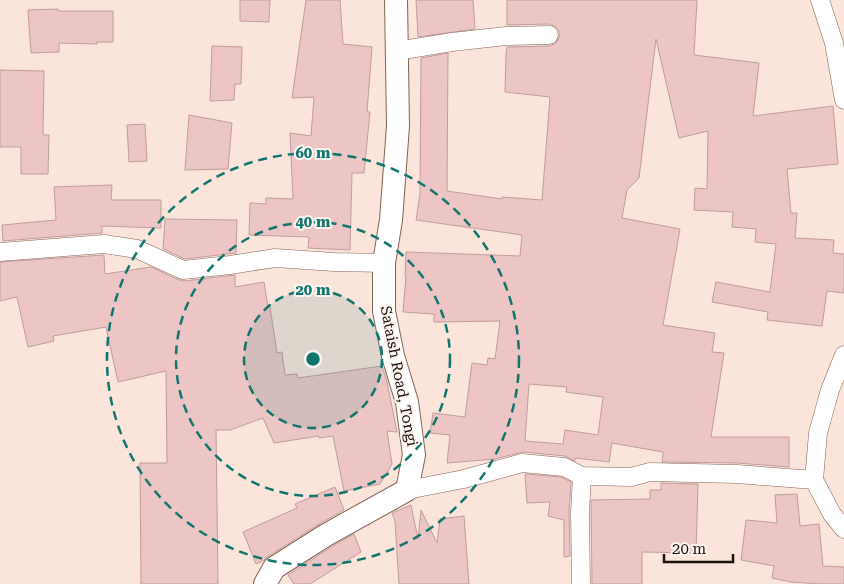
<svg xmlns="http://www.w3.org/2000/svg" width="844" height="584" font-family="'Roboto Serif',serif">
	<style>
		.building { fill: #eec5c5; stroke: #c29b9b; fill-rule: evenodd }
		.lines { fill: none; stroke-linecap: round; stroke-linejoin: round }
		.minor-casing { stroke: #826253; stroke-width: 19 }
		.tertiary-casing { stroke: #826253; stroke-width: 24 }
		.minor { stroke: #fff; stroke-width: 18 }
		.tertiary { stroke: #fff; stroke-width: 22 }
		.ring { fill: none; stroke: #0f766e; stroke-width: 2.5; stroke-dasharray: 9 6 }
		.labels { text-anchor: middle; stroke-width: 4; stroke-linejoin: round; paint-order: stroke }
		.street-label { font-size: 15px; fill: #1d110b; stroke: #fdf5f2 }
		.centre { fill: #0f766e; stroke: #fdf5f2; stroke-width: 2.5 }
		.ring-label { font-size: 15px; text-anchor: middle; font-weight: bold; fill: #0f766e; stroke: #fdf5f2; stroke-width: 4; stroke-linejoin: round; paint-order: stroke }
	</style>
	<rect width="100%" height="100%" fill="#fbe4da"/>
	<g class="building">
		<polygon points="240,0 270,0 269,22 240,21"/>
		<polygon points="306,0 340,0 343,44 372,47 367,112 370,112 364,173 352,173 350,250 308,248 309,237 249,235 250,203 266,204 266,198 293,199 290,133 311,136 314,97 292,98"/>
		<polygon points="416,0 473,0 475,29 418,37"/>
		<path d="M 507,0 L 697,0 L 694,55 L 759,63 L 753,116 L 833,106 L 838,164 L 787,169 L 791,213 L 797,213 L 795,238 L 834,240 L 833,253 L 844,254 L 844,293 L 827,291 L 822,326 L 767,320 L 768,312 L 712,302 L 716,282 L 770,292 L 776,244 L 755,242 L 756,229 L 732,227 L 733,212 L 694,210 L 695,188 L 707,189 L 708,131 L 679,138 L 656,39 L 639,178 L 627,190 L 622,218 L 680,229 L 663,325 L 715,333 L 712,352 L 724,353 L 711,437 L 789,437 L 789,467 L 737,463 L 662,462 L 663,452 L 612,443 L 609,462 L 575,458 L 575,461 L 565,456 L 523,452 L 495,459 L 447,463 L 450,435 L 430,433 L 433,413 L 465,417 L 472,363 L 487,365 L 488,358 L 495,359 L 500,321 L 434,322 L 434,314 L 403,312 L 406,276 L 405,276 L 406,252 L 520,256 L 522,235 L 416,220 L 420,194 L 421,58 L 448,53 L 447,191 L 502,199 L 502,197 L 542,200 L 550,97 L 505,92 L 506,54 L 507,47 L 549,46 L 554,44 L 558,40 L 560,34 L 558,29 L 554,26 L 549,24 L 507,25 ZM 529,384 L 567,387 L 566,392 L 603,397 L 598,435 L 565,430 L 563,444 L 525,441 Z"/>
		<polygon points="58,9 58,11 113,11 113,42 97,42 97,44 59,43 59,52 31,53 28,10"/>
		<polygon points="212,46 242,47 241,84 235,84 234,100 210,101"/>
		<polygon points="0,70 44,71 43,135 49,135 48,174 21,174 21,147 0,147"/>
		<polygon points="189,115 232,123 228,169 185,170"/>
		<polygon points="145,124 147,161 129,162 127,125"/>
		<polygon points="112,185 111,200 161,200 161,228 102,226 102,233 3,241 2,225 56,220 54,187"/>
		<polygon points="165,219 237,220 236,253 185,259 163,249"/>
		<polygon points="104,255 105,274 151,267 179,280 184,281 235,275 235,287 264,282 268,307 270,307 277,353 282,352 285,375 297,374 298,378 382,366 387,382 397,432 387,431 392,464 380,484 344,491 333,436 319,438 319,436 274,443 263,418 230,430 216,430 218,584 141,584 140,463 167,463 166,371 118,382 106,327 53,336 54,341 28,347 17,297 0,301 0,262"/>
		<polygon points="525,474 561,477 571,482 569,513 570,556 564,557 564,520 548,516 550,502 527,503"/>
		<polygon points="661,483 698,484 696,553 642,552 642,584 592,584 591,500 650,499 650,490 661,490"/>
		<polygon points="335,487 344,510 319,524 267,557 263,561 256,564 243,532 297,508 295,504"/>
		<polygon points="797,494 800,526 819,524 823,566 844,567 844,584 821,584 791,582 772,578 774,566 741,560 746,520 777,523 775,495"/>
		<polygon points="411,505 418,539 421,510 437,543 440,519 464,516 469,584 399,584 395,521 392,513"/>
		<polygon points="354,534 361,552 310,584 294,584 288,575 333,546"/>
	</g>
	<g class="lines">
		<defs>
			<g id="minor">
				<polyline points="820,0 834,43 844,100"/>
				<polyline points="397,51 452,42 506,36 549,35"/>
				<polyline points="0,252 104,244 137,249 183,270 230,265 275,258 334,262 384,263"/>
				<polyline points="814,480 818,433 830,390 844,355"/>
				<polyline points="407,490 464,479 522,463 564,467 582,476 631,477 650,472 737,474 814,480 832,514 844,529"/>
				<polyline points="581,584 580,513 582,476"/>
			</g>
			<polyline id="tertiary" points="265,584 274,568 326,535 407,490 414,455 407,402 393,356 384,311 384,263 391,220 398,126 396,0"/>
		</defs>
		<use href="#minor" class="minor-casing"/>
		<use href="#tertiary" class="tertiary-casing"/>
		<use href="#minor" class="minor"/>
		<use href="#tertiary" class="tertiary"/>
	</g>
	<circle cx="313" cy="359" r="69" fill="#0f766e" fill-opacity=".12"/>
	<g class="ring">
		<circle cx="313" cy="359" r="69"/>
		<circle cx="313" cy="359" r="137"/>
		<circle cx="313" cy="359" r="206"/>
	</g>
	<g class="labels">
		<g class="street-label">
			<text transform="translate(399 376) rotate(79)" y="5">Sataish Road, Tongi</text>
		</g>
	</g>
	<circle cx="313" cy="359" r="8" class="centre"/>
	<g class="ring-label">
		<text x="313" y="158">60 m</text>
		<text x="313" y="227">40 m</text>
		<text x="313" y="295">20 m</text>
	</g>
	<path d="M664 554v8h69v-8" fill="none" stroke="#1d110b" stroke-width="2.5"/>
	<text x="672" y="554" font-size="15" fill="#1d110b" stroke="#fdf5f2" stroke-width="4" paint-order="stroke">20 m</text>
</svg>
